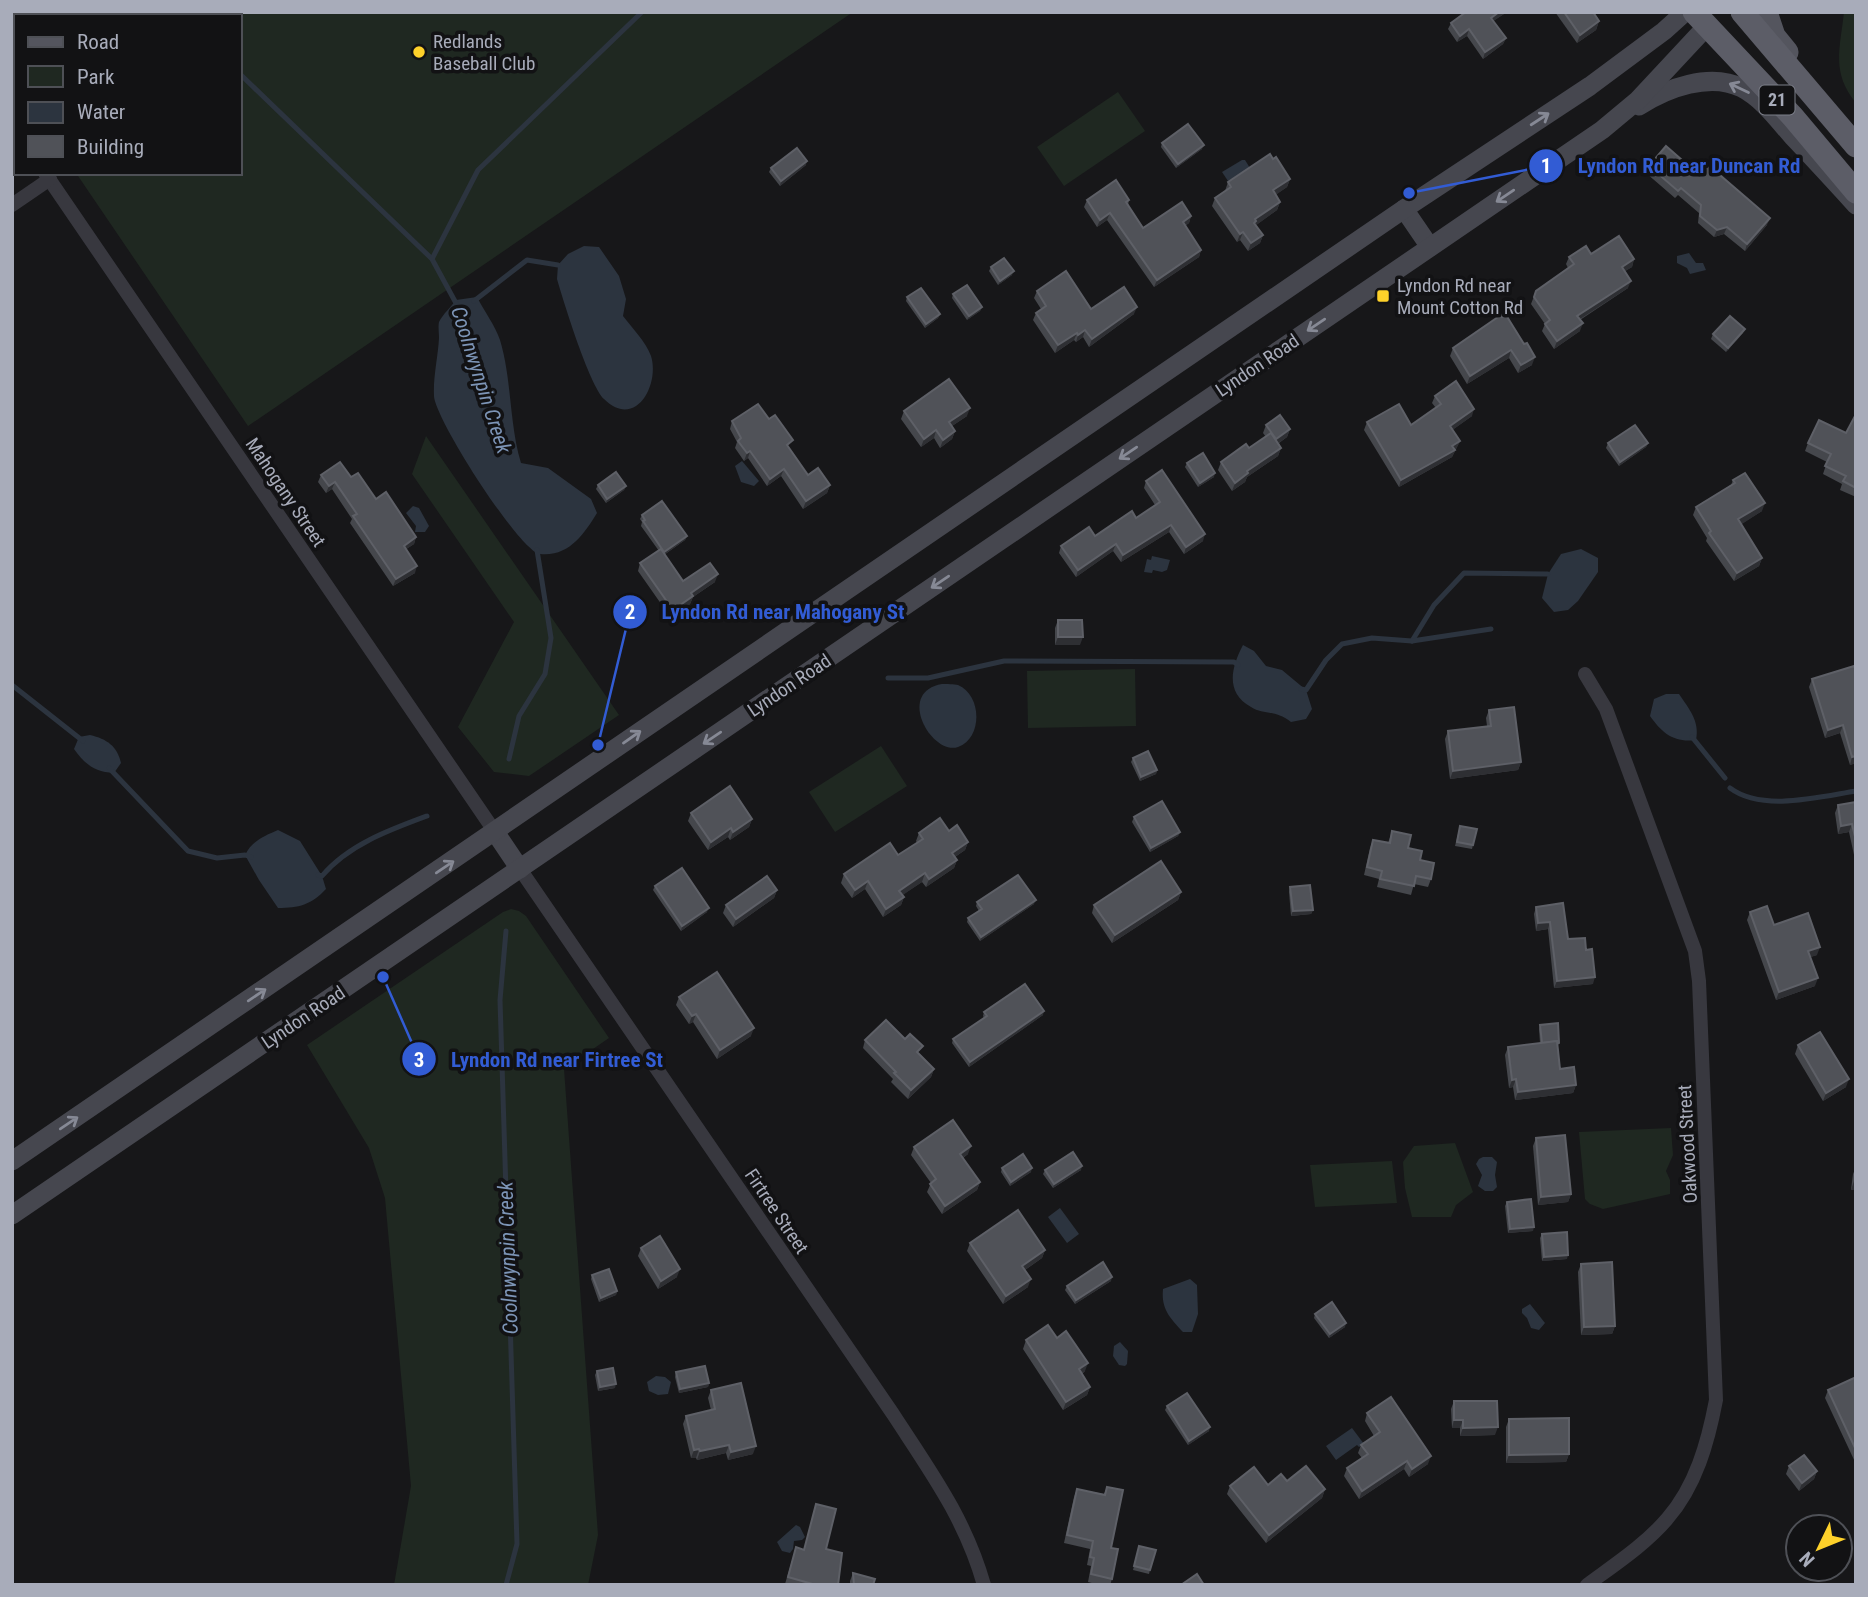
<svg xmlns="http://www.w3.org/2000/svg" width="1868" height="1597" font-family="'Roboto Condensed',sans-serif">
	<style>
		.green { fill: #1f2821 }
		.water { fill: #2c343f }
		.lines { fill: none; stroke-linecap: round; stroke-linejoin: round }
		.stream { stroke: #2c343f; stroke-width: 5 }
		.minor { stroke: #38383f; stroke-width: 14 }
		.secondary { stroke: #46474f; stroke-width: 19 }
		.primary { stroke: #54555e; stroke-width: 23 }
		.trunk { stroke: #5c5d67; stroke-width: 23 }
		.wall { fill: #45474c }
		.shaded-wall { fill: #2e2f33 }
		.building { fill: #505258; stroke: #5e6067; stroke-width: 2 }
		.oneway { stroke: #868995 }
		.poi-dot { fill: #fed12a; stroke: #121214; stroke-width: 2.5 }
		.labels { text-anchor: middle; stroke-width: 7; stroke-linejoin: round; paint-order: stroke }
		.shield { fill: #121214; stroke: #7b7e88; stroke-width: 2 }
		.shield-label { font-size: 18px; font-weight: bold; fill: #a8acba }
		.poi-label { font-size: 19px; fill: #a8acba; stroke: #121214; text-anchor: start }
		.street-label { font-size: 19px; fill: #a8acba; stroke: #121214 }
		.water-label { font-size: 21px; font-style: italic; fill: #7d95b7; stroke: #121214 }
		.leader { fill: none; stroke: #325cd4; stroke-width: 2.5 }
		.callout-dot { fill: #325cd4; stroke: #121214; stroke-width: 2.5 }
		.mark-label { font-size: 21px; text-anchor: middle; font-weight: bold; fill: #fff }
		.callout-label { font-size: 21px; text-anchor: middle; font-weight: bold; fill: #325cd4; stroke: #121214; stroke-width: 7; stroke-linejoin: round; paint-order: stroke }
	</style>
	<rect width="100%" height="100%" fill="#171719"/>
	<g class="green">
		<polygon points="12,12 853,12 248,426 76,173 240,173 240,16 16,16 16,85 12,80"/>
		<path d="M 1844,12 L 1856,12 L 1856,103 C 1831,72 1840,49 1844,12 Z"/>
		<polygon points="1118,92 1145,131 1064,186 1037,147"/>
		<polygon points="426,436 619,715 529,776 494,772 458,727 514,622 412,474"/>
		<polygon points="1135,669 1136,726 1028,728 1027,671"/>
		<polygon points="881,746 907,786 835,832 809,792"/>
		<polygon points="511,909 519,911 526,916 609,1038 564,1069 598,1535 588,1585 394,1585 411,1486 385,1198 369,1148 307,1045 503,912"/>
		<polygon points="1671,1128 1673,1155 1666,1171 1670,1180 1670,1194 1603,1209 1590,1204 1585,1199 1579,1132"/>
		<polygon points="1455,1143 1473,1192 1456,1205 1451,1217 1412,1217 1405,1188 1403,1162 1414,1146"/>
		<polygon points="1392,1161 1397,1203 1315,1207 1310,1165"/>
	</g>
	<g class="water">
		<polygon points="1242,160 1245,160 1250,168 1228,181 1222,172"/>
		<path d="M 584,246 L 599,247 L 619,276 L 626,299 L 623,316 C 632,328 646,342 651,356 C 660,385 635,430 604,399 C 589,384 564,303 557,279 L 558,265 L 568,254 Z"/>
		<polygon points="1689,253 1696,263 1703,263 1706,270 1690,274 1687,268 1677,263 1677,256"/>
		<path d="M 477,297 C 484,311 495,325 500,340 C 512,380 509,423 521,463 L 548,468 L 591,499 L 597,513 C 584,534 569,557 540,554 C 520,552 435,419 434,396 C 433,377 438,357 439,338 C 439,333 438,326 439,322 C 443,314 451,307 456,300 Z"/>
		<polygon points="742,461 759,481 754,486 741,482 735,466"/>
		<polygon points="413,506 419,508 429,526 425,532 415,532 416,526 406,513"/>
		<polygon points="1581,549 1598,558 1598,572 1578,601 1568,610 1554,612 1542,598 1548,574 1561,554"/>
		<polygon points="1152,556 1170,560 1167,570 1162,572 1153,570 1152,573 1144,572 1147,559 1151,560"/>
		<path d="M 1243,645 L 1254,651 L 1266,666 L 1282,670 L 1306,690 L 1312,709 L 1306,719 L 1291,722 C 1274,709 1263,715 1251,707 C 1224,692 1232,666 1243,645 Z"/>
		<path d="M 942,684 C 947,684 954,684 958,685 C 982,695 983,738 958,747 C 932,756 895,692 942,684 Z"/>
		<path d="M 1666,694 L 1679,694 C 1689,709 1700,721 1696,740 C 1674,743 1662,733 1650,716 L 1654,699 Z"/>
		<path d="M 90,735 C 107,739 117,746 121,763 L 114,773 C 94,772 85,764 74,749 L 79,737 Z"/>
		<path d="M 278,830 L 300,841 L 322,876 L 326,889 C 311,905 299,908 278,908 L 259,880 L 245,855 C 252,841 264,836 278,830 Z"/>
		<polygon points="1483,1157 1492,1157 1497,1162 1495,1175 1497,1187 1493,1191 1485,1191 1478,1186 1482,1175 1476,1164 1479,1159"/>
		<polygon points="1060,1208 1079,1234 1067,1243 1048,1217"/>
		<path d="M 1190,1279 L 1197,1285 L 1198,1314 L 1192,1332 L 1183,1332 C 1170,1318 1161,1309 1163,1289 Z"/>
		<polygon points="1530,1304 1545,1323 1539,1330 1531,1328 1527,1318 1522,1313 1522,1309"/>
		<polygon points="1120,1342 1128,1351 1127,1364 1125,1366 1119,1365 1113,1356 1114,1346"/>
		<polygon points="656,1376 665,1377 671,1382 668,1394 658,1395 649,1391 647,1382"/>
		<polygon points="1352,1428 1364,1444 1359,1447 1357,1445 1336,1460 1326,1446"/>
		<polygon points="796,1525 800,1527 805,1537 802,1540 794,1541 793,1549 790,1553 782,1551 777,1542"/>
	</g>
	<g class="lines">
		<g class="stream">
			<polyline points="180,12 183,16"/>
			<polyline points="240,74 432,259 457,305"/>
			<polyline points="432,259 478,170 642,12"/>
			<polyline points="474,301 527,260 558,265"/>
			<polyline points="1412,641 1434,605 1464,573 1548,574"/>
			<polyline points="888,678 928,678 1004,661 1234,662 1238,665"/>
			<polyline points="12,685 83,741"/>
			<polyline points="1301,689 1306,690 1326,660 1342,644 1372,638 1412,641 1491,629"/>
			<polyline points="1692,737 1725,778"/>
			<polyline points="509,759 519,716 545,674 551,638 537,550"/>
			<polyline points="109,768 188,851 217,858 245,855 251,857"/>
			<path d="M 1730,788 C 1762,812 1819,797 1856,791"/>
			<path d="M 318,875 L 322,876 C 348,845 389,830 427,816"/>
			<polyline points="506,1585 517,1544 500,1000 506,931"/>
		</g>
		<g class="minor">
			<polyline points="12,126 16,131"/>
			<polyline points="45,173 495,832"/>
			<polyline points="12,205 50,179"/>
			<path d="M 1585,674 L 1606,709 L 1695,951 L 1699,981 L 1716,1400 C 1708,1442 1696,1486 1667,1519 C 1646,1544 1614,1565 1587,1585"/>
			<path d="M 520,869 L 893,1414 C 930,1471 965,1518 984,1585"/>
		</g>
		<g class="secondary">
			<path d="M 1639,106 C 1667,88 1710,72 1742,88 C 1763,99 1778,120 1793,137 C 1814,159 1835,182 1856,205"/>
			<polyline points="1404,209 1430,247"/>
			<polyline points="495,832 520,869"/>
			<polyline points="12,1161 1404,209 1590,86 1664,31 1685,12"/>
			<polyline points="12,1215 1602,130 1638,100 1707,26"/>
		</g>
		<polyline class="primary" points="1766,12 1774,36 1787,52"/>
		<g class="trunk">
			<polyline points="1694,12 1793,117 1856,192"/>
			<polyline points="1742,12 1856,146"/>
		</g>
	</g>
	<g class="wall">
		<polygon points="1507,12 1493,21 1506,38 1503,44 1483,59 1467,36 1457,42 1448,29 1451,23"/>
		<polygon points="1555,12 1593,12 1599,21 1596,30 1577,43"/>
		<polygon points="1162,143 1202,149 1176,168 1161,147"/>
		<polygon points="1273,159 1290,179 1287,187 1275,195 1280,202 1277,210 1256,225 1263,235 1260,243 1248,251 1240,240 1237,242 1212,206 1215,198 1225,191 1228,182"/>
		<polygon points="806,165 780,186 769,172 771,168"/>
		<polygon points="1649,166 1698,174 1767,225 1745,251 1724,234 1714,237 1698,223 1699,213 1678,195 1675,198 1646,173"/>
		<polygon points="1087,200 1129,200 1128,205 1143,228 1191,216 1189,223 1185,226 1201,250 1199,257 1154,287 1107,220 1097,227 1084,207"/>
		<polygon points="1591,254 1634,259 1632,267 1625,271 1628,288 1580,320 1580,331 1554,349 1542,331 1545,324 1531,304 1536,291 1568,268 1566,264 1569,257"/>
		<polygon points="991,267 1012,275 998,285 989,271"/>
		<polygon points="1037,291 1091,309 1134,314 1089,347 1083,337 1076,342 1074,340 1055,353 1033,320 1036,313 1041,309 1034,298"/>
		<polygon points="953,294 982,307 980,311 967,320 952,298"/>
		<polygon points="907,297 940,314 938,318 925,328 906,301"/>
		<polygon points="1501,315 1532,365 1518,373 1509,358 1467,384 1450,356 1453,348"/>
		<polygon points="1743,333 1726,352 1711,339 1713,334"/>
		<polygon points="1435,396 1472,416 1452,430 1460,441 1452,457 1399,487 1364,430 1367,422 1411,425 1436,408 1432,403"/>
		<polygon points="904,411 967,416 952,426 955,431 952,439 940,448 934,438 921,447 901,419"/>
		<polygon points="1856,416 1856,497 1840,490 1842,484 1823,474 1827,462 1805,451 1808,443 1846,433"/>
		<polygon points="732,421 790,448 789,448 808,475 830,485 827,493 803,509 781,476 767,486 748,458 744,461 735,448 737,442 730,429"/>
		<polygon points="1266,425 1290,429 1287,437 1279,443 1281,448 1278,456 1247,477 1245,482 1232,491 1218,470 1221,462 1249,448 1266,437 1263,433"/>
		<polygon points="1608,443 1648,443 1646,447 1619,466 1606,448"/>
		<polygon points="1187,463 1214,477 1198,487 1185,467"/>
		<polygon points="321,475 351,477 376,499 416,537 414,544 406,549 415,573 393,586 350,523 352,519 332,489 326,493 318,482"/>
		<polygon points="1733,480 1762,511 1741,524 1762,558 1759,566 1734,581 1706,541 1707,538 1693,515 1696,507 1731,485"/>
		<polygon points="1146,481 1203,541 1184,554 1169,532 1121,562 1113,551 1076,577 1059,553 1061,546 1095,536 1136,518 1155,505 1144,488"/>
		<polygon points="598,485 626,486 624,490 606,503 596,489"/>
		<polygon points="642,515 687,536 685,540 664,555 683,581 715,582 693,597 690,604 671,618 638,571 640,563 659,551 641,526 642,522 640,519"/>
		<polygon points="1058,620 1080,645 1055,645 1055,628"/>
		<polygon points="1856,671 1856,763 1850,765 1840,733 1825,738 1809,687 1812,679"/>
		<polygon points="1489,710 1521,762 1518,770 1450,779 1445,739 1448,731 1487,726 1486,718"/>
		<polygon points="1133,758 1157,770 1156,774 1140,781 1131,762"/>
		<polygon points="1856,802 1856,864 1849,832 1838,834 1835,813 1838,805"/>
		<polygon points="691,813 752,819 749,827 730,840 728,837 708,850 688,821"/>
		<polygon points="1134,817 1180,832 1178,836 1150,852 1132,822"/>
		<polygon points="1460,826 1473,845 1472,849 1455,846"/>
		<polygon points="949,831 968,842 965,850 955,857 957,860 954,868 926,887 922,882 902,895 904,897 901,905 883,917 865,889 852,898 841,883 844,874 898,855 917,843 916,841 919,833"/>
		<polygon points="1392,831 1420,860 1431,879 1428,887 1414,884 1411,895 1377,887 1379,879 1364,875 1370,848 1373,840 1388,843"/>
		<polygon points="655,886 707,912 681,931 653,890"/>
		<polygon points="1290,887 1313,910 1311,914 1291,916 1289,892"/>
		<polygon points="777,890 774,898 733,927 723,913 726,905"/>
		<polygon points="1181,892 1178,900 1112,943 1092,913 1094,905"/>
		<polygon points="977,902 1034,904 980,941 967,922 968,918 979,911 976,906"/>
		<polygon points="1536,907 1568,939 1593,984 1554,988 1548,929 1536,931 1534,914"/>
		<polygon points="1750,912 1774,925 1817,955 1810,957 1815,986 1776,1000 1747,920"/>
		<polygon points="679,997 751,1036 717,1059 693,1022 689,1024 676,1005"/>
		<polygon points="984,1012 1043,1015 969,1067 952,1043 953,1039 984,1018 983,1016"/>
		<polygon points="1540,1025 1558,1047 1560,1069 1576,1085 1573,1093 1515,1100 1513,1087 1509,1088 1505,1055 1508,1047 1540,1043 1539,1029"/>
		<polygon points="865,1040 920,1054 934,1069 931,1077 908,1099 891,1082 893,1079 863,1048"/>
		<polygon points="1798,1045 1846,1087 1823,1101 1795,1054"/>
		<polygon points="1536,1138 1571,1194 1568,1202 1538,1205 1533,1146"/>
		<polygon points="914,1147 968,1154 963,1158 980,1182 977,1190 942,1214 927,1192 931,1183 911,1155"/>
		<polygon points="1856,1167 1856,1189 1851,1190 1853,1174"/>
		<polygon points="1002,1168 1031,1172 1010,1186 1001,1172"/>
		<polygon points="1045,1170 1081,1170 1053,1188 1043,1174"/>
		<polygon points="1507,1202 1533,1231 1508,1233 1505,1206"/>
		<polygon points="1542,1234 1567,1259 1542,1261 1540,1238"/>
		<polygon points="970,1243 1045,1250 1042,1258 1025,1270 1028,1287 1003,1304 967,1251"/>
		<polygon points="641,1248 677,1277 658,1289 638,1256"/>
		<polygon points="1581,1264 1615,1326 1612,1334 1581,1335 1578,1272"/>
		<polygon points="592,1275 617,1291 616,1295 599,1302 591,1279"/>
		<polygon points="1111,1281 1075,1304 1065,1290 1067,1286"/>
		<polygon points="1315,1314 1345,1327 1329,1338 1314,1318"/>
		<polygon points="1057,1338 1085,1371 1082,1374 1090,1387 1087,1395 1063,1410 1023,1349 1026,1340"/>
		<polygon points="597,1371 615,1388 598,1391 595,1375"/>
		<polygon points="676,1372 709,1383 708,1387 679,1393 675,1377"/>
		<polygon points="1856,1378 1856,1464 1825,1398 1828,1390"/>
		<polygon points="711,1390 753,1454 728,1460 726,1453 697,1460 696,1458 691,1458 683,1424 686,1416 711,1410 708,1398"/>
		<polygon points="1454,1401 1495,1435 1460,1436 1460,1428 1452,1428 1451,1409"/>
		<polygon points="1167,1406 1209,1431 1188,1445 1165,1410"/>
		<polygon points="1367,1413 1428,1464 1409,1477 1404,1469 1359,1499 1344,1476 1347,1468 1362,1458 1358,1453 1361,1445 1374,1436 1365,1421"/>
		<polygon points="1509,1419 1569,1454 1566,1462 1506,1463 1506,1427"/>
		<polygon points="1789,1466 1817,1471 1814,1479 1799,1491 1786,1474"/>
		<polygon points="1287,1481 1325,1489 1322,1498 1266,1543 1227,1494 1230,1486 1268,1485"/>
		<polygon points="1107,1487 1112,1579 1110,1585 1099,1585 1088,1582 1091,1566 1087,1565 1090,1549 1064,1543 1074,1497 1077,1489 1104,1494"/>
		<polygon points="816,1504 826,1549 838,1585 785,1584 796,1547 804,1550"/>
		<polygon points="1138,1550 1150,1570 1149,1574 1133,1570"/>
		<polygon points="853,1573 873,1585 850,1585 850,1581"/>
	</g>
	<g class="shaded-wall">
		<polygon points="1499,12 1507,12 1489,24 1491,18"/>
		<polygon points="1599,21 1596,30 1577,43 1580,35"/>
		<polygon points="1469,29 1467,36 1457,42 1460,36"/>
		<polygon points="1506,38 1503,44 1483,59 1485,52"/>
		<polygon points="1204,145 1202,149 1176,168 1178,164"/>
		<polygon points="807,161 806,165 780,186 781,181"/>
		<polygon points="1290,179 1287,187 1270,199 1273,190"/>
		<polygon points="1280,202 1277,210 1255,226 1255,219"/>
		<polygon points="1110,213 1107,220 1097,227 1100,220"/>
		<polygon points="1191,216 1189,223 1180,229 1183,222"/>
		<polygon points="1770,218 1767,225 1745,251 1747,244"/>
		<polygon points="1727,227 1724,234 1714,237 1717,230"/>
		<polygon points="1243,232 1240,240 1237,242 1240,234"/>
		<polygon points="1263,235 1260,243 1248,251 1251,243"/>
		<polygon points="1201,250 1199,257 1154,287 1157,280"/>
		<polygon points="1634,259 1632,267 1619,275 1622,267"/>
		<polygon points="1014,271 1012,275 998,285 1000,281"/>
		<polygon points="1631,281 1628,288 1574,323 1577,316"/>
		<polygon points="982,307 980,311 967,320 969,316"/>
		<polygon points="1137,307 1134,314 1089,347 1092,339"/>
		<polygon points="940,314 938,318 925,328 926,324"/>
		<polygon points="1583,323 1580,331 1554,349 1557,341"/>
		<polygon points="1745,329 1743,333 1726,352 1728,348"/>
		<polygon points="1085,330 1083,337 1076,342 1078,335"/>
		<polygon points="1077,333 1074,340 1055,353 1058,345"/>
		<polygon points="1511,350 1509,358 1467,384 1470,376"/>
		<polygon points="1535,357 1532,365 1518,373 1521,365"/>
		<polygon points="970,408 967,416 946,430 949,422"/>
		<polygon points="1474,409 1472,416 1447,434 1450,426"/>
		<polygon points="1290,429 1287,437 1273,447 1276,439"/>
		<polygon points="936,430 934,438 921,447 924,439"/>
		<polygon points="955,431 952,439 940,448 943,440"/>
		<polygon points="1460,441 1452,457 1399,487 1401,480"/>
		<polygon points="1648,443 1646,447 1619,466 1620,462"/>
		<polygon points="1281,448 1278,456 1247,477 1245,482 1232,491 1235,483 1247,471"/>
		<polygon points="750,451 748,458 744,461 747,453"/>
		<polygon points="784,469 781,476 767,486 770,479"/>
		<polygon points="1215,473 1214,477 1198,487 1200,483"/>
		<polygon points="335,482 332,489 326,493 329,486"/>
		<polygon points="830,485 827,493 803,509 806,501"/>
		<polygon points="626,486 624,490 606,503 607,499"/>
		<polygon points="1765,503 1762,511 1736,528 1738,519"/>
		<polygon points="1171,525 1169,532 1121,562 1123,555"/>
		<polygon points="1205,534 1203,541 1184,554 1186,547"/>
		<polygon points="687,536 685,540 662,556 664,552"/>
		<polygon points="416,537 414,544 401,553 404,546"/>
		<polygon points="1116,544 1113,551 1076,577 1078,570"/>
		<polygon points="1762,558 1759,566 1734,581 1737,573"/>
		<polygon points="417,566 415,573 393,586 396,579"/>
		<polygon points="718,574 715,582 693,597 690,604 671,618 673,610 691,593"/>
		<polygon points="1058,637 1083,637 1080,645 1055,645"/>
		<polygon points="1843,725 1840,733 1825,738 1828,730"/>
		<polygon points="1856,756 1856,763 1850,765 1852,757"/>
		<polygon points="1521,762 1518,770 1450,779 1453,771"/>
		<polygon points="1157,770 1156,774 1140,781 1141,777"/>
		<polygon points="752,819 749,827 730,840 733,832"/>
		<polygon points="1852,824 1849,832 1838,834 1841,826"/>
		<polygon points="731,828 728,837 708,850 711,842"/>
		<polygon points="1180,832 1178,836 1150,852 1151,848"/>
		<polygon points="968,842 965,850 949,861 952,853"/>
		<polygon points="957,860 954,868 926,887 929,879"/>
		<polygon points="925,873 922,882 897,899 899,891"/>
		<polygon points="868,881 865,889 852,898 855,890"/>
		<polygon points="777,890 774,898 733,927 736,919"/>
		<polygon points="1181,892 1178,900 1112,943 1115,935"/>
		<polygon points="904,897 901,905 883,917 886,909"/>
		<polygon points="1036,900 1034,904 980,941 981,937"/>
		<polygon points="709,908 707,912 681,931 682,926"/>
		<polygon points="1313,910 1311,914 1291,916 1293,911"/>
		<polygon points="1550,922 1548,929 1536,931 1538,923"/>
		<polygon points="1820,947 1817,955 1805,959 1808,951"/>
		<polygon points="1595,977 1593,984 1554,988 1557,981"/>
		<polygon points="1818,978 1815,986 1776,1000 1779,992"/>
		<polygon points="1044,1011 1043,1015 969,1067 970,1062"/>
		<polygon points="696,1014 693,1022 689,1024 692,1016"/>
		<polygon points="754,1028 751,1036 717,1059 720,1050"/>
		<polygon points="934,1069 931,1077 908,1099 911,1090"/>
		<polygon points="1516,1079 1513,1087 1509,1088 1512,1080"/>
		<polygon points="1849,1079 1846,1087 1823,1101 1826,1093"/>
		<polygon points="1576,1085 1573,1093 1515,1100 1518,1092"/>
		<polygon points="971,1146 968,1154 957,1162 960,1154"/>
		<polygon points="1082,1166 1081,1170 1053,1188 1054,1184"/>
		<polygon points="1032,1168 1031,1172 1010,1186 1011,1182"/>
		<polygon points="1854,1181 1856,1181 1856,1189 1851,1190"/>
		<polygon points="980,1182 977,1190 942,1214 945,1206"/>
		<polygon points="1571,1194 1568,1202 1538,1205 1541,1197"/>
		<polygon points="1534,1227 1533,1231 1508,1233 1510,1229"/>
		<polygon points="1045,1250 1042,1258 1019,1274 1022,1266"/>
		<polygon points="1568,1255 1567,1259 1542,1261 1544,1257"/>
		<polygon points="680,1269 677,1277 658,1289 661,1281"/>
		<polygon points="1112,1277 1111,1281 1075,1304 1076,1300"/>
		<polygon points="1031,1279 1028,1287 1003,1304 1006,1296"/>
		<polygon points="617,1291 616,1295 599,1302 601,1298"/>
		<polygon points="1346,1323 1345,1327 1329,1338 1330,1334"/>
		<polygon points="1615,1326 1612,1334 1581,1335 1584,1327"/>
		<polygon points="1088,1363 1085,1371 1076,1377 1079,1369"/>
		<polygon points="709,1383 708,1387 679,1393 680,1389"/>
		<polygon points="616,1384 615,1388 598,1391 600,1387"/>
		<polygon points="1090,1387 1087,1395 1063,1410 1066,1402"/>
		<polygon points="1454,1420 1463,1420 1460,1428 1452,1428"/>
		<polygon points="1210,1427 1209,1431 1188,1445 1189,1441"/>
		<polygon points="1498,1427 1495,1435 1460,1436 1463,1428"/>
		<polygon points="729,1445 726,1453 697,1460 700,1451"/>
		<polygon points="756,1446 753,1454 728,1460 731,1452"/>
		<polygon points="699,1449 696,1458 691,1458 694,1450"/>
		<polygon points="1569,1454 1566,1462 1506,1463 1509,1455"/>
		<polygon points="1431,1456 1428,1464 1409,1477 1412,1469"/>
		<polygon points="1407,1461 1404,1469 1359,1499 1362,1491"/>
		<polygon points="1817,1471 1814,1479 1799,1491 1802,1483"/>
		<polygon points="1325,1489 1322,1498 1266,1543 1269,1535"/>
	</g>
	<g class="building">
		<polygon points="1466,12 1499,12 1491,18 1506,38 1485,52 1469,29 1460,36 1451,23"/>
		<polygon points="1564,12 1593,12 1599,21 1580,35"/>
		<polygon points="1188,124 1204,145 1178,164 1162,143"/>
		<polygon points="1666,146 1698,174 1707,164 1770,218 1747,244 1727,227 1717,230 1700,216 1701,205 1681,188 1678,191 1649,166"/>
		<polygon points="797,148 807,161 781,181 771,168"/>
		<polygon points="1270,154 1273,159 1276,157 1290,179 1273,190 1280,202 1255,219 1256,221 1254,223 1263,235 1251,243 1243,232 1240,234 1215,198 1231,187 1228,182"/>
		<polygon points="1116,180 1129,200 1126,202 1143,228 1182,202 1191,216 1183,222 1201,250 1157,280 1110,213 1100,220 1087,200"/>
		<polygon points="1619,236 1634,259 1622,267 1631,281 1577,316 1583,323 1557,341 1545,324 1550,320 1534,297 1536,291 1574,264 1569,257 1586,246 1591,254"/>
		<polygon points="1004,258 1014,271 1000,281 991,267"/>
		<polygon points="1066,271 1091,309 1124,287 1137,307 1092,339 1085,330 1078,335 1077,333 1058,345 1036,313 1046,306 1037,291"/>
		<polygon points="967,285 982,307 969,316 953,294"/>
		<polygon points="921,288 940,314 926,324 907,297"/>
		<polygon points="1501,315 1502,317 1506,315 1524,344 1527,343 1535,357 1521,365 1511,350 1470,376 1453,348"/>
		<polygon points="1730,316 1745,329 1728,348 1713,334"/>
		<polygon points="949,379 970,408 949,422 955,431 943,440 936,430 924,439 904,411"/>
		<polygon points="1456,381 1474,409 1450,426 1460,441 1452,446 1455,450 1401,480 1367,422 1399,404 1411,425 1441,404 1435,396"/>
		<polygon points="758,404 769,419 775,415 793,440 787,445 808,475 818,468 830,485 806,501 784,469 770,479 750,451 747,453 738,441 741,438 732,421"/>
		<polygon points="1280,415 1290,429 1276,439 1266,425"/>
		<polygon points="1855,416 1856,416 1856,488 1843,481 1846,476 1825,466 1831,454 1808,443 1819,420 1846,433"/>
		<polygon points="1635,425 1648,443 1620,462 1608,443"/>
		<polygon points="1271,433 1281,448 1247,471 1248,473 1235,483 1221,462 1246,444 1249,448"/>
		<polygon points="1203,453 1215,473 1200,483 1187,463"/>
		<polygon points="340,462 351,477 358,473 376,499 386,492 416,537 404,546 417,566 396,579 353,516 357,514 335,482 329,486 321,475"/>
		<polygon points="1162,470 1205,534 1186,547 1171,525 1123,555 1116,544 1078,570 1061,546 1089,527 1095,536 1132,511 1136,518 1160,502 1146,481"/>
		<polygon points="616,472 626,486 607,499 598,485"/>
		<polygon points="1745,473 1765,503 1738,519 1762,558 1737,573 1709,533 1711,531 1696,507 1735,483 1733,480"/>
		<polygon points="662,501 687,536 664,552 643,521 645,520 642,515"/>
		<polygon points="661,549 683,581 710,563 718,574 691,593 693,596 673,610 640,563"/>
		<polygon points="1058,620 1082,620 1083,637 1058,637"/>
		<polygon points="1854,666 1856,671 1856,756 1852,757 1843,725 1828,730 1812,679"/>
		<polygon points="1514,707 1521,762 1453,771 1448,731 1491,726 1489,710"/>
		<polygon points="1148,751 1157,770 1141,777 1133,758"/>
		<polygon points="730,786 752,819 733,832 731,828 711,842 691,813"/>
		<polygon points="1162,801 1180,832 1151,848 1134,817"/>
		<polygon points="1856,802 1856,841 1852,824 1841,826 1838,805"/>
		<polygon points="940,818 949,831 957,825 968,842 952,853 957,860 929,879 925,873 899,891 904,897 886,909 868,881 855,890 844,874 890,843 898,855 923,839 919,833"/>
		<polygon points="1460,826 1477,829 1473,845 1457,842"/>
		<polygon points="1392,831 1411,835 1408,848 1422,851 1420,860 1434,863 1431,879 1416,876 1414,886 1380,879 1382,871 1367,867 1373,840 1390,843"/>
		<polygon points="1161,861 1181,892 1115,935 1094,905"/>
		<polygon points="682,868 709,908 682,926 655,886"/>
		<polygon points="1018,875 1036,900 981,937 968,918 982,909 977,902"/>
		<polygon points="767,876 777,890 736,919 726,905"/>
		<polygon points="1310,885 1313,910 1293,911 1290,887"/>
		<polygon points="1563,903 1568,939 1585,938 1586,950 1592,949 1595,977 1557,981 1550,922 1538,923 1536,907"/>
		<polygon points="1767,906 1774,925 1808,913 1820,947 1808,951 1818,978 1779,992 1750,912"/>
		<polygon points="717,972 754,1028 720,1050 696,1014 692,1016 679,997"/>
		<polygon points="1025,984 1044,1011 970,1062 953,1039 987,1016 984,1012"/>
		<polygon points="886,1020 905,1039 910,1034 923,1046 917,1052 934,1069 911,1090 894,1073 896,1072 865,1040"/>
		<polygon points="1558,1023 1559,1043 1557,1044 1557,1041 1542,1043 1540,1025"/>
		<polygon points="1820,1032 1849,1079 1826,1093 1798,1045"/>
		<polygon points="1557,1041 1560,1069 1574,1067 1576,1085 1518,1092 1516,1079 1512,1080 1508,1047"/>
		<polygon points="953,1120 971,1146 960,1154 980,1182 945,1206 930,1184 936,1179 914,1147"/>
		<polygon points="1565,1135 1571,1194 1541,1197 1536,1138"/>
		<polygon points="1073,1152 1082,1166 1054,1184 1045,1170"/>
		<polygon points="1023,1154 1032,1168 1011,1182 1002,1168"/>
		<polygon points="1531,1199 1534,1227 1510,1229 1507,1202"/>
		<polygon points="1018,1210 1045,1250 1022,1266 1031,1279 1006,1296 970,1243"/>
		<polygon points="1567,1232 1568,1255 1544,1257 1542,1234"/>
		<polygon points="660,1236 680,1269 661,1281 641,1248"/>
		<polygon points="1103,1262 1112,1277 1076,1300 1067,1286"/>
		<polygon points="1612,1262 1615,1326 1584,1327 1581,1264"/>
		<polygon points="609,1269 617,1291 601,1298 592,1275"/>
		<polygon points="1332,1302 1346,1323 1330,1334 1315,1314"/>
		<polygon points="1048,1325 1057,1338 1066,1331 1088,1363 1079,1369 1090,1387 1066,1402 1026,1340"/>
		<polygon points="705,1366 709,1383 680,1389 676,1372"/>
		<polygon points="613,1368 616,1384 600,1387 597,1371"/>
		<polygon points="1856,1377 1856,1450 1828,1390"/>
		<polygon points="741,1383 756,1446 731,1452 729,1445 700,1451 699,1449 694,1450 686,1416 715,1409 711,1390"/>
		<polygon points="1187,1393 1210,1427 1189,1441 1167,1406"/>
		<polygon points="1391,1397 1431,1456 1412,1469 1407,1461 1362,1491 1347,1468 1368,1454 1361,1445 1380,1432 1367,1413"/>
		<polygon points="1454,1401 1497,1401 1498,1427 1463,1428 1463,1420 1454,1420"/>
		<polygon points="1569,1418 1569,1454 1509,1455 1509,1419"/>
		<polygon points="1804,1455 1817,1471 1802,1483 1789,1466"/>
		<polygon points="1306,1466 1325,1489 1269,1535 1230,1486 1254,1467 1268,1485 1281,1474 1287,1481"/>
		<polygon points="1107,1487 1123,1490 1111,1548 1118,1549 1112,1579 1091,1574 1094,1558 1090,1557 1093,1541 1067,1535 1077,1489 1105,1495"/>
		<polygon points="816,1504 836,1509 826,1549 842,1553 838,1585 816,1585 788,1577 796,1547 804,1550"/>
		<polygon points="1139,1546 1156,1550 1150,1570 1134,1566"/>
		<polygon points="853,1573 875,1579 873,1585 854,1585"/>
		<polygon points="1197,1574 1204,1585 1181,1585"/>
	</g>
	<defs><path id="oneway-shaft" d="M-6 0H5M1.5-3L5.5 0L1.5 3" fill="none" stroke-width="1.6" stroke-linecap="round" stroke-linejoin="round" transform="scale(1.75)"/></defs>
	<g class="oneway">
		<use href="#oneway-shaft" transform="translate(1739 88) rotate(-155)"/>
		<use href="#oneway-shaft" transform="translate(1540 119) rotate(-33)"/>
		<use href="#oneway-shaft" transform="translate(1505 196) rotate(146)"/>
		<use href="#oneway-shaft" transform="translate(1316 325) rotate(146)"/>
		<use href="#oneway-shaft" transform="translate(1128 453) rotate(146)"/>
		<use href="#oneway-shaft" transform="translate(940 582) rotate(146)"/>
		<use href="#oneway-shaft" transform="translate(632 737) rotate(-35)"/>
		<use href="#oneway-shaft" transform="translate(712 738) rotate(146)"/>
		<use href="#oneway-shaft" transform="translate(445 867) rotate(-34)"/>
		<use href="#oneway-shaft" transform="translate(257 995) rotate(-34)"/>
		<use href="#oneway-shaft" transform="translate(69 1123) rotate(-34)"/>
	</g>
	<g class="poi-dot">
		<circle cx="419" cy="52" r="7"/>
		<rect x="1376" y="289" width="14" height="14" rx="3.5"/>
	</g>
	<g class="labels">
		<rect class="shield" x="1759.5" y="85.5" width="35" height="29" rx="5"/>
		<g class="shield-label">
			<text x="1777" y="106">21</text>
		</g>
		<g class="poi-label">
			<text x="433" y="48">Redlands<tspan x="433" dy="22">Baseball Club</tspan></text>
			<text x="1397" y="292">Lyndon Rd near<tspan x="1397" dy="22">Mount Cotton Rd</tspan></text>
		</g>
		<g class="street-label">
			<text transform="translate(1257 365) rotate(-34)" y="7">Lyndon Road</text>
			<text transform="translate(286 492) rotate(56)" y="7">Mahogany Street</text>
			<text transform="translate(789 685) rotate(-34)" y="7">Lyndon Road</text>
			<text transform="translate(303 1017) rotate(-34)" y="7">Lyndon Road</text>
			<text transform="translate(1687 1144) rotate(-93)" y="7">Oakwood Street</text>
			<text transform="translate(777 1211) rotate(56)" y="7">Firtree Street</text>
		</g>
		<g class="water-label">
			<text transform="translate(481 380) rotate(72)" y="7">Coolnwynpin Creek</text>
			<text transform="translate(508 1258) rotate(-92)" y="7">Coolnwynpin Creek</text>
		</g>
	</g>
	<path class="leader" d="M1409 193L1546 166M598 745L630 612M383 977L419 1059"/>
	<g class="callout-dot">
		<circle cx="1409" cy="193" r="7"/>
		<circle cx="598" cy="745" r="7"/>
		<circle cx="383" cy="977" r="7"/>
		<circle cx="1546" cy="166" r="18"/>
		<circle cx="630" cy="612" r="18"/>
		<circle cx="419" cy="1059" r="18"/>
	</g>
	<g class="mark-label">
		<text x="1546" y="173">1</text>
		<text x="630" y="619">2</text>
		<text x="419" y="1067">3</text>
	</g>
	<g class="callout-label">
		<text x="1689" y="173">Lyndon Rd near Duncan Rd</text>
		<text x="783" y="619">Lyndon Rd near Mahogany St</text>
		<text x="557" y="1067">Lyndon Rd near Firtree St</text>
	</g>
	<rect width="1868" height="1597" fill="none" stroke="#a8acba" stroke-width="28"/>
	<rect x="14" y="14" width="228" height="161" fill="#121214" stroke="#4e5056" stroke-width="2"/>
	<rect x="28" y="37" width="35" height="10" fill="#54555e" stroke="#4e5056" stroke-width="2"/>
	<text x="77" y="49" font-size="21" fill="#a8acba">Road</text>
	<rect x="28" y="66" width="35" height="21" fill="#1f2821" stroke="#4e5056" stroke-width="2"/>
	<text x="77" y="84" font-size="21" fill="#a8acba">Park</text>
	<rect x="28" y="102" width="35" height="21" fill="#2c343f" stroke="#4e5056" stroke-width="2"/>
	<text x="77" y="119" font-size="21" fill="#a8acba">Water</text>
	<rect x="28" y="136" width="35" height="21" fill="#505258" stroke="#4e5056" stroke-width="2"/>
	<text x="77" y="154" font-size="21" fill="#a8acba">Building</text>
	<g transform="translate(1819 1548) rotate(227)"><circle r="33" fill="#121214" stroke="#4e5056" stroke-width="2"/>
	<path d="M0-5L12 26L0 18L-12 26Z" fill="#fed12a"/>
	<text y="-10" font-size="19" font-weight="bold" text-anchor="middle" fill="#a8acba">N</text>
	</g>
</svg>
